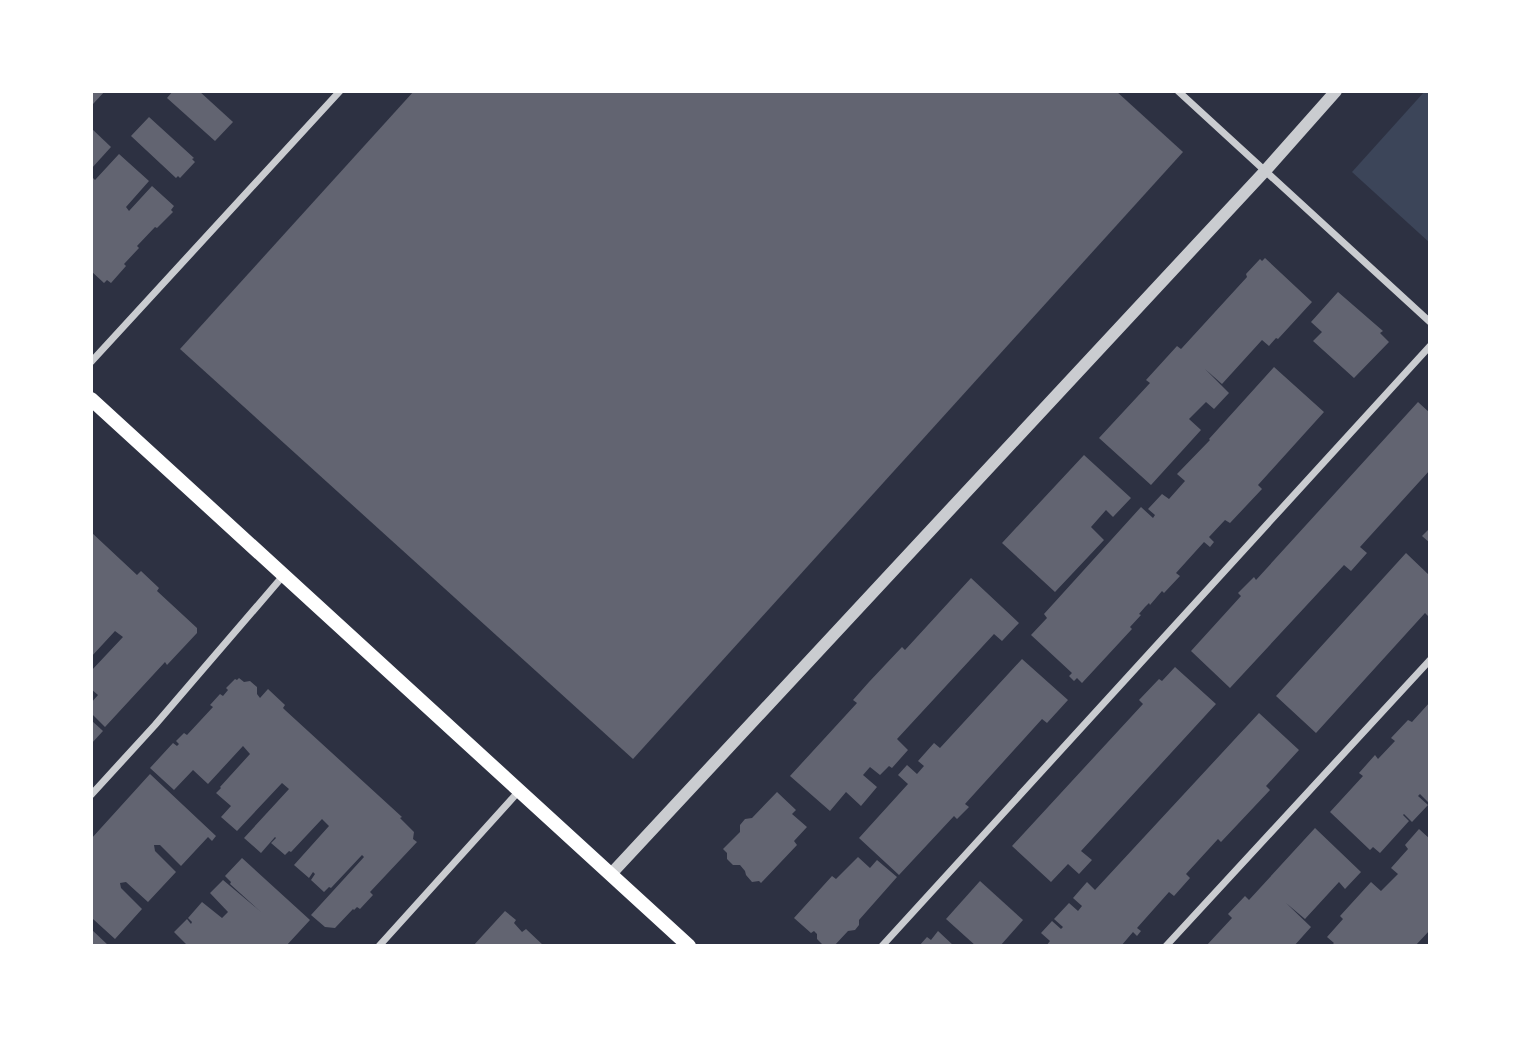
<svg xmlns="http://www.w3.org/2000/svg" width="1521" height="1037" font-family="Ubuntu,sans-serif">
	<style>
		.green { fill: #3c4559 }
		.building { fill: #626471 }
		.lines { fill: none; stroke-linecap: round; stroke-linejoin: round }
		.minor { stroke: #caccd0; stroke-width: 7 }
		.tertiary { stroke: #caccd0; stroke-width: 12 }
		.secondary { stroke: #fff; stroke-width: 14 }
	</style>
	<rect width="100%" height="100%" fill="#2d3142"/>
	<polygon class="green" points="1425,91 1430,91 1430,243 1352,172"/>
	<g class="building">
		<polygon points="91,91 105,91 93,104 91,102"/>
		<polygon points="173,91 199,91 233,122 215,141 167,98"/>
		<polygon points="414,91 1116,91 1183,152 633,759 180,349"/>
		<polygon points="149,117 194,158 192,159 195,162 180,178 178,176 176,178 131,136"/>
		<polygon points="91,128 111,147 91,169"/>
		<polygon points="119,154 149,181 126,207 129,211 152,186 174,206 171,210 173,212 157,228 155,227 137,246 139,248 124,264 126,266 111,283 107,280 104,283 91,271 91,176 95,180"/>
		<polygon points="1265,258 1312,302 1278,339 1276,338 1269,346 1262,340 1222,384 1205,369 1229,393 1214,409 1206,402 1189,419 1201,430 1151,485 1099,438 1150,383 1146,380 1177,346 1181,349 1182,348 1247,277 1246,274 1260,259 1262,261"/>
		<polygon points="1338,292 1383,331 1380,333 1389,342 1354,378 1313,341 1322,332 1311,322"/>
		<polygon points="1274,367 1324,412 1258,485 1262,489 1230,523 1225,520 1209,537 1214,542 1210,547 1204,542 1176,573 1180,576 1164,593 1162,591 1150,605 1149,603 1145,607 1139,614 1141,615 1130,627 1132,629 1082,683 1077,678 1074,681 1069,676 1072,673 1031,635 1047,618 1044,614 1141,507 1153,518 1155,515 1148,509 1162,494 1169,499 1185,481 1177,474 1210,440 1209,439"/>
		<polygon points="1418,402 1430,413 1430,470 1360,547 1367,553 1351,571 1344,565 1230,688 1191,651 1241,596 1238,593 1254,577 1256,580"/>
		<polygon points="1084,455 1131,498 1113,517 1106,510 1091,527 1104,540 1055,592 1002,543"/>
		<polygon points="1430,528 1430,543 1422,536"/>
		<polygon points="91,532 137,575 141,571 159,588 157,591 197,628 197,633 167,665 165,662 105,727 91,713 91,703 98,695 91,689 91,671 123,637 115,631 91,657"/>
		<polygon points="1406,553 1430,576 1430,618 1425,613 1316,733 1276,696"/>
		<polygon points="971,578 1019,623 1002,641 994,634 897,739 908,750 892,768 889,766 880,775 870,767 863,775 877,787 861,806 846,792 830,811 790,776 857,703 853,700 869,682 902,647 905,650"/>
		<polygon points="1022,659 1068,700 1047,723 1042,719 965,804 969,807 957,819 954,816 899,875 859,838 908,784 898,775 907,765 917,774 924,766 918,761 934,743 940,748"/>
		<polygon points="1175,667 1216,704 1081,851 1092,860 1079,874 1068,864 1051,882 1012,846 1143,704 1139,700 1159,679 1162,681"/>
		<polygon points="239,678 244,682 250,681 257,687 257,694 260,698 268,689 285,705 283,708 285,710 402,817 400,818 414,832 413,839 417,842 370,892 373,895 360,909 357,907 354,910 353,909 335,928 325,927 311,915 364,857 362,855 331,888 329,887 324,892 311,880 315,874 313,872 309,878 294,865 329,826 322,819 291,852 289,851 285,855 271,843 276,838 275,837 261,853 244,838 289,789 282,783 237,831 221,817 231,806 216,793 221,788 220,787 250,754 243,746 208,784 193,770 174,790 150,768 173,743 177,746 179,744 176,741 184,733 187,735 213,707 210,705 220,694 223,696 228,690 226,688 235,679 237,680"/>
		<polygon points="1430,702 1430,804 1420,794 1418,796 1428,805 1412,822 1404,814 1403,815 1409,821 1380,853 1373,847 1370,850 1330,812 1363,776 1359,773 1375,755 1378,759 1395,741 1391,738 1408,720 1412,722"/>
		<polygon points="1259,713 1299,750 1266,786 1270,790 1221,842 1218,839 1186,874 1190,878 1174,896 1169,892 1137,928 1141,931 1137,936 1133,932 1121,946 1046,946 1050,941 1041,933 1052,921 1061,929 1063,927 1054,919 1069,903 1078,911 1082,906 1073,898 1087,882 1095,890"/>
		<polygon points="91,720 103,731 91,744"/>
		<polygon points="150,774 216,836 212,841 208,837 181,866 160,845 154,845 155,851 176,872 148,902 126,882 120,883 121,888 142,909 115,939 93,919 91,919 91,839"/>
		<polygon points="777,792 796,810 792,814 807,827 794,841 797,845 761,883 759,881 752,882 746,875 745,871 740,865 733,865 727,859 727,853 723,849 740,832 740,825 745,819 752,818"/>
		<polygon points="1315,828 1361,872 1345,889 1339,882 1305,919 1286,903 1311,927 1294,946 1206,946 1232,918 1228,914 1245,896 1249,900"/>
		<polygon points="1419,829 1430,839 1430,922 1428,924 1430,925 1430,930 1415,946 1331,946 1334,943 1327,937 1343,919 1340,916 1371,882 1381,891 1398,874 1391,868 1408,849 1405,845"/>
		<polygon points="858,857 870,868 877,860 897,877 859,920 859,925 855,930 848,931 834,946 823,945 817,939 817,934 814,931 811,933 794,918 832,876 836,879"/>
		<polygon points="242,858 310,920 286,946 188,946 174,932 187,919 191,924 192,922 188,918 202,902 222,918 228,912 210,893 223,880 261,912 230,884 231,882 225,876"/>
		<polygon points="980,881 1023,920 1000,946 976,946 946,919"/>
		<polygon points="505,911 516,920 514,923 522,932 526,929 544,946 473,946"/>
		<polygon points="91,929 109,946 91,946"/>
		<polygon points="938,931 954,946 919,946 927,937 931,940"/>
	</g>
	<g class="lines">
		<g class="minor">
			<polyline points="1178,91 1430,322"/>
			<polyline points="91,362 340,91"/>
			<polyline points="91,795 155,725 283,576"/>
			<polyline points="379,946 519,791"/>
			<polyline points="882,946 1430,346"/>
			<polyline points="1166,946 1430,660"/>
		</g>
		<polyline class="tertiary" points="611,874 1265,171 1336,91"/>
		<polyline class="secondary" points="91,399 689,946"/>
	</g>
	<rect width="1521" height="1037" fill="none" stroke="#ffffff" stroke-width="186"/>
</svg>
